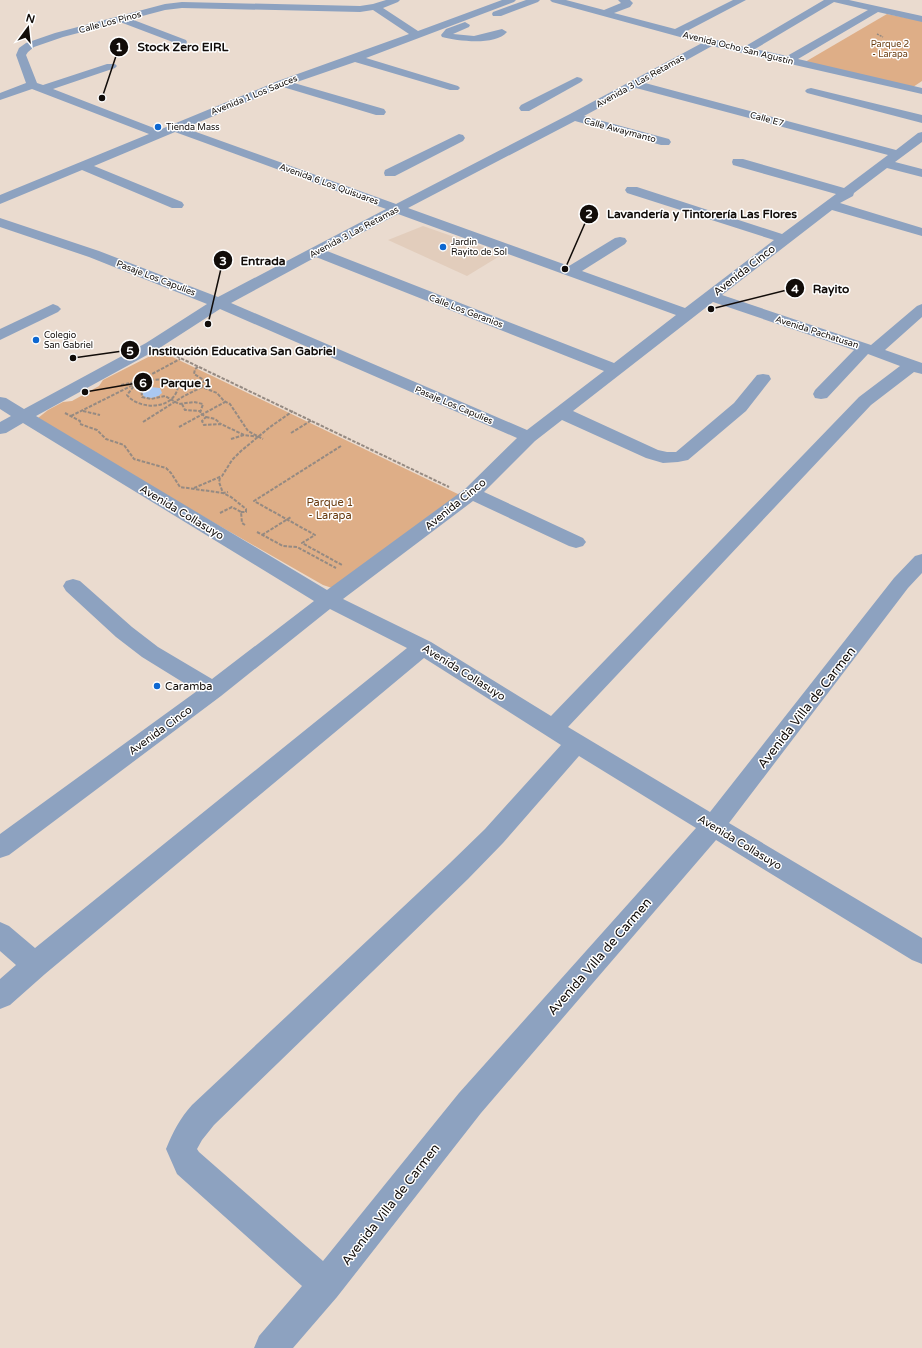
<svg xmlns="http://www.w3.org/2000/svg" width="922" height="1348" font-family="'Varela Round',sans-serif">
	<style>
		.built { fill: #e2cdbc }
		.green { fill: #deae87 }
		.water { fill: #aac8f1 }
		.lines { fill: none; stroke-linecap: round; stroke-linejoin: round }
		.path-far1 { stroke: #958a82; stroke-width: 1.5; stroke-dasharray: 2 1; stroke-linecap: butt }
		.path { stroke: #958a82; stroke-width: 2; stroke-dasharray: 3.5 1.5; stroke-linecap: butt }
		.minor { fill: #8da2c0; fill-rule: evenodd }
		.poi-dot { fill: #0d67d1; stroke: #fff; stroke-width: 1.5 }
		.labels { text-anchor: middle; stroke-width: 3; stroke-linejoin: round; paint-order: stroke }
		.far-street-label { font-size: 9px; fill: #110c09; stroke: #fff }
		.far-park-label { font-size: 9px; fill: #693c10; stroke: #fff }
		.far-poi-label { font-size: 9px; fill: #110c09; stroke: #fff; text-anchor: start }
		.street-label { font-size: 11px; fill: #110c09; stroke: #fff }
		.park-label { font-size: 11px; fill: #693c10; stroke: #fff }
		.poi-label { font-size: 11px; fill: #110c09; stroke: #fff; text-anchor: start }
		.near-street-label { font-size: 13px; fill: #110c09; stroke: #fff }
		.leader { fill: none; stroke: #110c09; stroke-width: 1.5 }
		.callout-dot { fill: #110c09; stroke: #fff; stroke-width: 1.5 }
		.mark-label { font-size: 12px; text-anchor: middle; font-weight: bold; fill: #fff }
		.callout-label { font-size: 12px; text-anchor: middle; font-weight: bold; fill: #110c09; stroke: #fff; stroke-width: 3; stroke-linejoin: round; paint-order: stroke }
	</style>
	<rect width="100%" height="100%" fill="#eadbcf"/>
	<polygon class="built" points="423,226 503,254 467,276 388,240"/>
	<g class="green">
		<polygon points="887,14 922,21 922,81 913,87 805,62"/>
		<polygon points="160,351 460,495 332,588 323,585 176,501 38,418 48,410 63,402 72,401 99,386 103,380"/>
	</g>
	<path class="water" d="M 150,387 L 160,388 L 162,393 C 157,398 150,399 144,397 L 142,392 Z"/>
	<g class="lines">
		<polyline class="path-far1" points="877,34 883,37"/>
		<g class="path">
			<polyline points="172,354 449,487"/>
			<polyline points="198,367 195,369 194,374 204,380 202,387 217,393 224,401 230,404 248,431 263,439"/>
			<polyline points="138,374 137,382 141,385 142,397 151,399 165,396 179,404 194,402 203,404 200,413 206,417 202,421 204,425 221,424 244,435 259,437"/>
			<polyline points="139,381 180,359"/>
			<path d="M 121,385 C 129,383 188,370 176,393 C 167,411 137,408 127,395 L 137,382"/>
			<polyline points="182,404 185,410 200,411"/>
			<polyline points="83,411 100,415"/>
			<polyline points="65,413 80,421 80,424 97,430 106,439 124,445 134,459 166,468 171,473 180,487 223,493 231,497 246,509 246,512 241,512"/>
			<polyline points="71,416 135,384"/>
			<polyline points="206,417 215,419 220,423"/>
			<polyline points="143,422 184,396 202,387"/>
			<polyline points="179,427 225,402"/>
			<polyline points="291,433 312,420"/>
			<polyline points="231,439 244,435"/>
			<polyline points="341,446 254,501 315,535 302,543 342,565"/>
			<polyline points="220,478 219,482 223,493 228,492"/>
			<polyline points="194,488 222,476 232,460 241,451 270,427 293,411"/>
			<polyline points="220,513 232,507 241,512 242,523 245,525"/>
			<polyline points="257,532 283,546 297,547 336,568"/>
			<polyline points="262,535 291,517"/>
		</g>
		<g class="minor">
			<path d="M 386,0 L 400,0 L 398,2 L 383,8 L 418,31 L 502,0 L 516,0 L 514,2 L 366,58 L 458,86 L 460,88 L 458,90 L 450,90 L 355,62 L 294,83 L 384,109 L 386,112 L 384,115 L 376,115 L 283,87 L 185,128 L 396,204 L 570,114 L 702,43 L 552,2 L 550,0 L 566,0 L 604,10 L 621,3 L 618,0 L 630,0 L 633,3 L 630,7 L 614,13 L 675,29 L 733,0 L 746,0 L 685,32 L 744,47 L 824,0 L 849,0 L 922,16 L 922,22 L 878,12 L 798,59 L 922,88 L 922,94 L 712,46 L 645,83 L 896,150 L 918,133 L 922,132 L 922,142 L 895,162 L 922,169 L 922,177 L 887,168 L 854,193 L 853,196 L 840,203 L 922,228 L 922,236 L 832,210 L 722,295 L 871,345 L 917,306 L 922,304 L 922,317 L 885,350 L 922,363 L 922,374 L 914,372 L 871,405 L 568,727 L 710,812 L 894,578 L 915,556 L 922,554 L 922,573 L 908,588 L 729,823 L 922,938 L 922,964 L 912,960 L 716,840 L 481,1113 L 337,1297 L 293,1348 L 254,1348 L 259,1336 L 302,1286 L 177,1174 L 166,1149 C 173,1132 180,1118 192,1105 L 450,863 L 485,829 L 561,745 L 424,658 L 45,974 L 10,1005 L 0,1009 L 0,979 L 16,965 L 0,951 L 0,922 L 9,926 L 35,948 L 407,648 L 330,609 L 221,696 L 9,855 L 0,858 L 0,834 L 197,691 L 142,657 L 116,637 L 66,591 L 63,586 L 66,581 L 73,579 L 80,581 L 132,627 L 158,647 L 212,679 L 314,601 L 23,423 L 6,433 L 0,434 L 0,422 L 11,416 L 0,409 L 0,397 L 6,398 L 24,409 L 146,343 L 207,304 L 89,257 L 0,227 L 0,218 L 99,251 L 218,297 L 386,209 L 175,132 L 94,166 L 182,202 L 184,205 L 182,208 L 172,208 L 82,170 L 0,204 L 0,195 L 149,134 L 32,89 L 0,100 L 0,93 L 26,83 L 16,55 L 19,48 L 26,43 L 55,33 L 165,4 L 182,2 L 360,6 L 373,4 ZM 834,2 L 868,10 L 787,56 L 755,49 ZM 182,8 L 360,12 L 373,10 L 409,34 L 278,81 L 159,130 L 53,89 L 115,68 L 117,66 L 115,64 L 107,64 L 43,85 L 37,83 L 26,55 L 28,52 L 34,47 L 63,37 L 120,22 L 178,44 L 186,44 L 187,42 L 186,40 L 131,19 L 165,10 ZM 636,88 L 888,155 L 844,188 L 743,159 L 733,159 L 732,162 L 733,165 L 836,194 L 782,234 L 637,187 L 627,187 L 625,190 L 627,193 L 774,240 L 685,308 L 582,271 L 625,244 L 627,241 L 625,238 L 620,237 L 615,238 L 569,266 L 408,208 L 575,121 L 661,145 L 669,145 L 671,142 L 669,139 L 584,116 ZM 398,214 L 676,315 L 614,363 L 327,251 ZM 316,257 L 604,371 L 527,430 L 231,303 ZM 713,302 L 854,350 L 815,390 L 813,394 L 815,398 L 821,399 L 827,398 L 868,354 L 900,366 L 859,397 L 551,716 L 431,642 L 343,599 L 473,501 L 569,546 L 576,548 L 583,546 L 586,542 L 583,538 L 484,492 L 535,441 L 562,420 L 646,458 L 663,463 L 678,462 L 688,460 L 746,411 L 771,379 L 769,375 L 763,374 L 757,375 L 734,403 L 676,452 L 667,452 L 658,450 L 573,411 ZM 220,309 L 517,438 L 465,489 L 327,590 L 36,416 L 158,349 ZM 579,756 L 696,828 L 459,1093 L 323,1261 L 199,1152 L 197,1149 L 202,1140 L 214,1125 L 468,879 L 503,843 Z"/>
			<polygon points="526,0 540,0 538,2 501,16 493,16 492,14 493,12"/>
			<path d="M 465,22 L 470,25 L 469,27 L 453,34 L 474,36 L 502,29 L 507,32 C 495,46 458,41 442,37 L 441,35 L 446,29 Z"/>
			<polygon points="577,77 581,78 583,80 581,82 529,111 521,111 519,108 521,105"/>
			<polygon points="811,88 922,115 922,123 807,93 805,91 807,89"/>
			<polygon points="459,134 463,135 465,138 463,141 395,176 385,176 384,173 385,170"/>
			<polygon points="53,304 58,306 61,309 58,312 0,340 0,329"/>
		</g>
	</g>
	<g class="poi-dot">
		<circle cx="158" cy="127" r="4"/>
		<circle cx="443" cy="247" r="4"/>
		<circle cx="36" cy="340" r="4"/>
		<circle cx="157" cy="686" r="4"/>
	</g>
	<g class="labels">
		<g class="far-street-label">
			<text transform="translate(110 22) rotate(-15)" y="3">Calle Los Pinos</text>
			<text transform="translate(738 48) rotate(14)" y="3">Avenida Ocho San Agustín</text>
			<text transform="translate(640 81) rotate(-29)" y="3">Avenida 3 Las Retamas</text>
			<text transform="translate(254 95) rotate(-22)" y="3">Avenida 1 Los Sauces</text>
			<text transform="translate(767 119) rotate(15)" y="3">Calle E7</text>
			<text transform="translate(620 130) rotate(15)" y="3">Calle Awaymanto</text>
			<text transform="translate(329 184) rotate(20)" y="3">Avenida 6 Los Quisuares</text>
			<text transform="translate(354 232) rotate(-28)" y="3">Avenida 3 Las Retamas</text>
			<text transform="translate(156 278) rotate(21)" y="3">Pasaje Los Capulies</text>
			<text transform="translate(466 311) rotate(21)" y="3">Calle Los Geranios</text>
			<text transform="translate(817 332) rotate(18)" y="3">Avenida Pachatusan</text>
			<text transform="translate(454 405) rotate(23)" y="3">Pasaje Los Capulies</text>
		</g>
		<g class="far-park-label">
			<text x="890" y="47">Parque 2<tspan x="890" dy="10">- Larapa</tspan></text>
		</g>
		<g class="far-poi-label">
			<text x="166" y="130">Tienda Mass</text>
			<text x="451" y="245">Jardin<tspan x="451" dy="10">Rayito de Sol</tspan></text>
			<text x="44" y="338">Colegio<tspan x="44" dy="10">San Gabriel</tspan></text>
		</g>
		<g class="street-label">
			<text transform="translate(744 270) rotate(-38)" y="4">Avenida Cinco</text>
			<text transform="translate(455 504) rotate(-39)" y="4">Avenida Cinco</text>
			<text transform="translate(182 512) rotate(31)" y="4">Avenida Collasuyo</text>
			<text transform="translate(464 672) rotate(32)" y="4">Avenida Collasuyo</text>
			<text transform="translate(160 730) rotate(-36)" y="4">Avenida Cinco</text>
			<text transform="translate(740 842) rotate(31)" y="4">Avenida Collasuyo</text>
		</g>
		<g class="park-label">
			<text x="330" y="506">Parque 1<tspan x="330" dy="13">- Larapa</tspan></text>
		</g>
		<g class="poi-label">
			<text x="165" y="690">Caramba</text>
		</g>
		<g class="near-street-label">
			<text transform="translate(806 707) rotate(-52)" y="5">Avenida Villa de Carmen</text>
			<text transform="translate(599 956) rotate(-49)" y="5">Avenida Villa de Carmen</text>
			<text transform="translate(390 1204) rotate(-52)" y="5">Avenida Villa de Carmen</text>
		</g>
	</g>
	<path class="leader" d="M102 98L119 47M565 269L589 214M208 324L223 260M711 309L795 288M73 358L130 350M85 392L143 382"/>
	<g class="callout-dot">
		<circle cx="102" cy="98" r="4"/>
		<circle cx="565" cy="269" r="4"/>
		<circle cx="208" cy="324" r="4"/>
		<circle cx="711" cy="309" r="4"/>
		<circle cx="73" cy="358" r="4"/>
		<circle cx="85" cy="392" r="4"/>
		<circle cx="119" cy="47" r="10"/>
		<circle cx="589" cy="214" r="10"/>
		<circle cx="223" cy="260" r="10"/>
		<circle cx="795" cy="288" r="10"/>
		<circle cx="130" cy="350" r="10"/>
		<circle cx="143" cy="382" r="10"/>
	</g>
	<g class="mark-label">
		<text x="119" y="51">1</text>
		<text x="589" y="218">2</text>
		<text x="223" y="265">3</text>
		<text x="795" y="293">4</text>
		<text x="130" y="355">5</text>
		<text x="143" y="387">6</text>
	</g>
	<g class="callout-label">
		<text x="183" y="51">Stock Zero EIRL</text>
		<text x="702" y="218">Lavandería y Tintorería Las Flores</text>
		<text x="263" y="265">Entrada</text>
		<text x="831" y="293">Rayito</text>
		<text x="242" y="355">Institución Educativa San Gabriel</text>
		<text x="186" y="387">Parque 1</text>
	</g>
	<g transform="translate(28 28) rotate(15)" stroke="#ffffff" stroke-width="3" paint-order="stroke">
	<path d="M0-3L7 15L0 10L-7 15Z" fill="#110c09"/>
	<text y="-6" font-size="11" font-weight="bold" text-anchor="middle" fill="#110c09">N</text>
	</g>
</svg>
